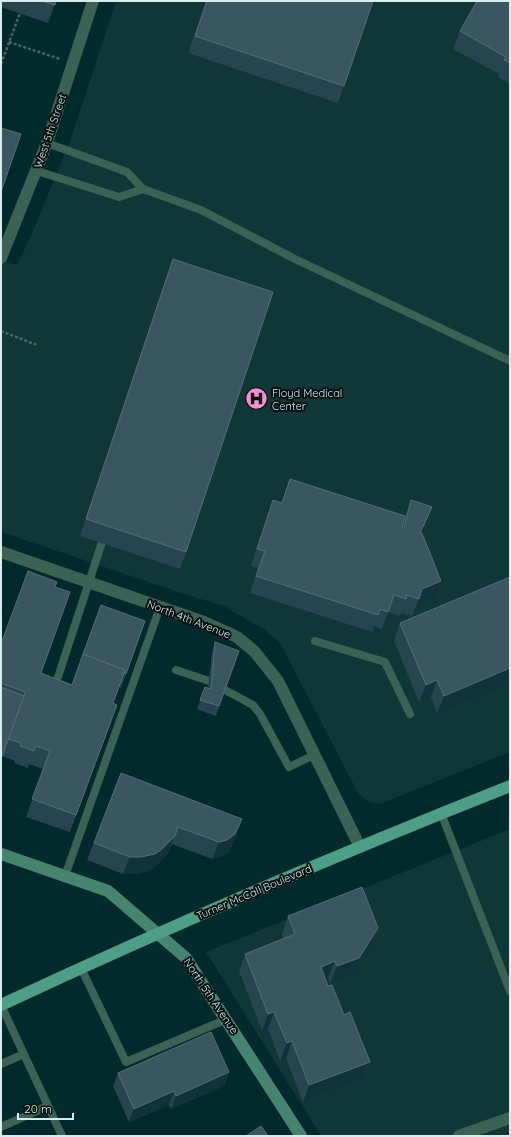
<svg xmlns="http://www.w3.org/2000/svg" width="511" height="1137" font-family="Quicksand,sans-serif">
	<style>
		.built { fill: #103638 }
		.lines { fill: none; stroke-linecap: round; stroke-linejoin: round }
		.path { stroke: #466768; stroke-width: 2.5; stroke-dasharray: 3 2; stroke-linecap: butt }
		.lane { stroke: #3c6155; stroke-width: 8 }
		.street { stroke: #3c6155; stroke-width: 12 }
		.secondary { stroke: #468470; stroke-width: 12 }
		.primary { stroke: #4c9f86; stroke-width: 12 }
		.wall { fill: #274550 }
		.shaded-wall { fill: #10323a }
		.building { fill: #3a5761; stroke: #536e76 }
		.labels { text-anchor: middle; stroke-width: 4; stroke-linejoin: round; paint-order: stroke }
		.street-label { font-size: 11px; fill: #d8ecec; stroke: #020f10 }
		.poi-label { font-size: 11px; fill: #d8ecec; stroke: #020f10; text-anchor: start }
	</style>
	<rect width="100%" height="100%" fill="#02292b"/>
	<g class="built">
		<polygon points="116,1 510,1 510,752 380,804 369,802 358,793 280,643 266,631 224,606 187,595 1,532 1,261 17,265 30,238 70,141"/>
		<polygon points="510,829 510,1136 321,1136 206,952"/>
	</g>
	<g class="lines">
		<g class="path">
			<polyline points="9,42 60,59"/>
			<polyline points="1,64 20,13"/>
			<polyline points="1,331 37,345"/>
		</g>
		<g class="lane">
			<polyline points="47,143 127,172 143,189 201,210 295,259 510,361"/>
			<polyline points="37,171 119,197 143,189"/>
			<polyline points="315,641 385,662 410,714"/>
			<polyline points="176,670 209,681"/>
			<polyline points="58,677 105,533"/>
			<polyline points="225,690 253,705 260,714 289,767 314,755"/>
			<polyline points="441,813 510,991"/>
			<polyline points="65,876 160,607"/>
			<polyline points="81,968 126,1062 227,1019"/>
			<polyline points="1,1005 62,1136"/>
			<polyline points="1,1064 24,1054"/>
			<polyline points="1,1127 48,1106"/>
		</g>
		<g class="street">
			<polyline points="1,258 47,143 93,1"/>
			<polyline points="1,552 204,622 237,637 254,651 278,681 360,847"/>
			<polyline points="459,1136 510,1118"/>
		</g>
		<polyline class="secondary" points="1,854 108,891 186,958 301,1136"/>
		<path class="primary" d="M 1,1005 C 168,927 338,854 510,786"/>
	</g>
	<g class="wall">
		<polygon points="3,1 56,1 48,23 1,7"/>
		<polygon points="206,1 373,1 338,103 188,53"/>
		<polygon points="510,1 510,84 498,77 499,74 453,49 460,31"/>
		<polygon points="173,259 186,552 180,569 80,536"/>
		<polygon points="290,479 405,516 411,500 432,507 425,525 421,533 435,599 416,606 412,616 401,613 400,616 388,612 382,629 374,626 372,632 250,593 258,568 251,566 267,517 273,500 282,503"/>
		<polygon points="510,577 437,713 431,697 419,702 394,641 400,623"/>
		<polygon points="55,587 41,673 72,685 145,621 121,688 119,687 113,703 117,705 70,832 26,817 43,769 29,764 28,768 14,763 15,761 2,756 1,759 1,644"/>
		<polygon points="215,642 239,651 216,716 197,709 205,687 208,688 212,652"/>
		<polygon points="121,773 236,836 229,852 220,857 212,859 172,844 168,853 155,867 148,871 135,874 123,874 87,860"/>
		<polygon points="288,916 378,928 372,946 353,975 330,984 328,978 325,980 328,986 370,1062 363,1079 303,1102 286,1059 280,1061 268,1029 262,1031 239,971 245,954 284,939 282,934"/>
		<polygon points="229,1072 224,1086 171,1109 169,1105 129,1122 113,1086 118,1073"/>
	</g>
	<g class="shaded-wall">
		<polygon points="432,507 425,525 413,550 420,533"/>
		<polygon points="441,581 435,599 416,606 422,589"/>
		<polygon points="510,668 510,683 437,713 444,696"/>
		<polygon points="437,680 431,697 419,702 426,685"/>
		<polygon points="242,819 236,836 229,852 220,857 212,859 219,842"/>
		<polygon points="178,827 168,853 155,867 148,871 135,874 123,874 130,857"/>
		<polygon points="378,928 372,946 353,975 330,984 337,966"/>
		<polygon points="335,961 328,978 314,984 321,967"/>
		<polygon points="274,1012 268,1029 262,1031 268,1014"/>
		<polygon points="292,1041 286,1059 280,1061 287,1043"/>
		<polygon points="370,1062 363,1079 303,1102 309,1085"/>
		<polygon points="229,1072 224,1086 171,1109 176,1096"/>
		<polygon points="174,1091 169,1105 129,1122 134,1109"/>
	</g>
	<g class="building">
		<polygon points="42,1 56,1 55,5"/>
		<polygon points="207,1 373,1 344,86 195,36"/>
		<polygon points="477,1 510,1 510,63 504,60 506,57 460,31"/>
		<polygon points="1,128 21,134 1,192"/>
		<polygon points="173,259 273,292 186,552 86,519"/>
		<polygon points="290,479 405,516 402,527 404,528 411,500 432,507 420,533 422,533 441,581 422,589 419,599 407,595 406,599 394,595 388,612 380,609 378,615 256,576 265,551 257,549 273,500 282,503"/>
		<polygon points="28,571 57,582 55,587 70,592 41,673 72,685 83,654 125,670 113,703 117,705 76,815 32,799 50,751 36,746 34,751 20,746 21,743 8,739 25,692 1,683 1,644"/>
		<polygon points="510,577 510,668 444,696 437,680 426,685 400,623"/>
		<polygon points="101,605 145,621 126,674 124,673 125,670 83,654"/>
		<polygon points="215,642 239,651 219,706 200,700 205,687 211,689"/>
		<polygon points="1,687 24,696 1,759"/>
		<polygon points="121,773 242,819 235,834 227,840 219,842 178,827 175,836 161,850 155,854 141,857 130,857 94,843"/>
		<polygon points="362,887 378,928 359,958 337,966 335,961 321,967 328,986 332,985 344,1015 350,1012 370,1062 309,1085 292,1041 287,1043 274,1012 268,1014 245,954 295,934 288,916"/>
		<polygon points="211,1032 229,1072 176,1096 174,1091 134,1109 118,1073"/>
		<polygon points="261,1126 268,1136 246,1136"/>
	</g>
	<defs>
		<symbol id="hospital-disc" viewBox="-11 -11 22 22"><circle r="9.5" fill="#f591d2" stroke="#020f10"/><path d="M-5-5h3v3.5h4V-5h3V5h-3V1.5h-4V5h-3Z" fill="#111"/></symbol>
	</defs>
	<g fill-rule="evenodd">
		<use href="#hospital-disc" x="244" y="386" width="25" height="25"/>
	</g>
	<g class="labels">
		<g class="street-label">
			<text transform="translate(50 131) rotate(-71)" y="4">West 5th Street</text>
			<text transform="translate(189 619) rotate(21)" y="4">North 4th Avenue</text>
			<text transform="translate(254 892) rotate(-23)" y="4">Turner McCall Boulevard</text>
			<text transform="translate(211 996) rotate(56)" y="4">North 5th Avenue</text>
		</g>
		<g class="poi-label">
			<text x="272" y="397">Floyd Medical<tspan x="272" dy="13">Center</tspan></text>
		</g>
	</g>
	<rect width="511" height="1137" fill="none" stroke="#d8ecec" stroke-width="4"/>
	<path d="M18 1113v6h55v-6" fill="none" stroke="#d8ecec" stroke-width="2"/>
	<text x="24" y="1113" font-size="12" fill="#d8ecec" stroke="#020f10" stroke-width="3" paint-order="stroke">20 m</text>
</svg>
